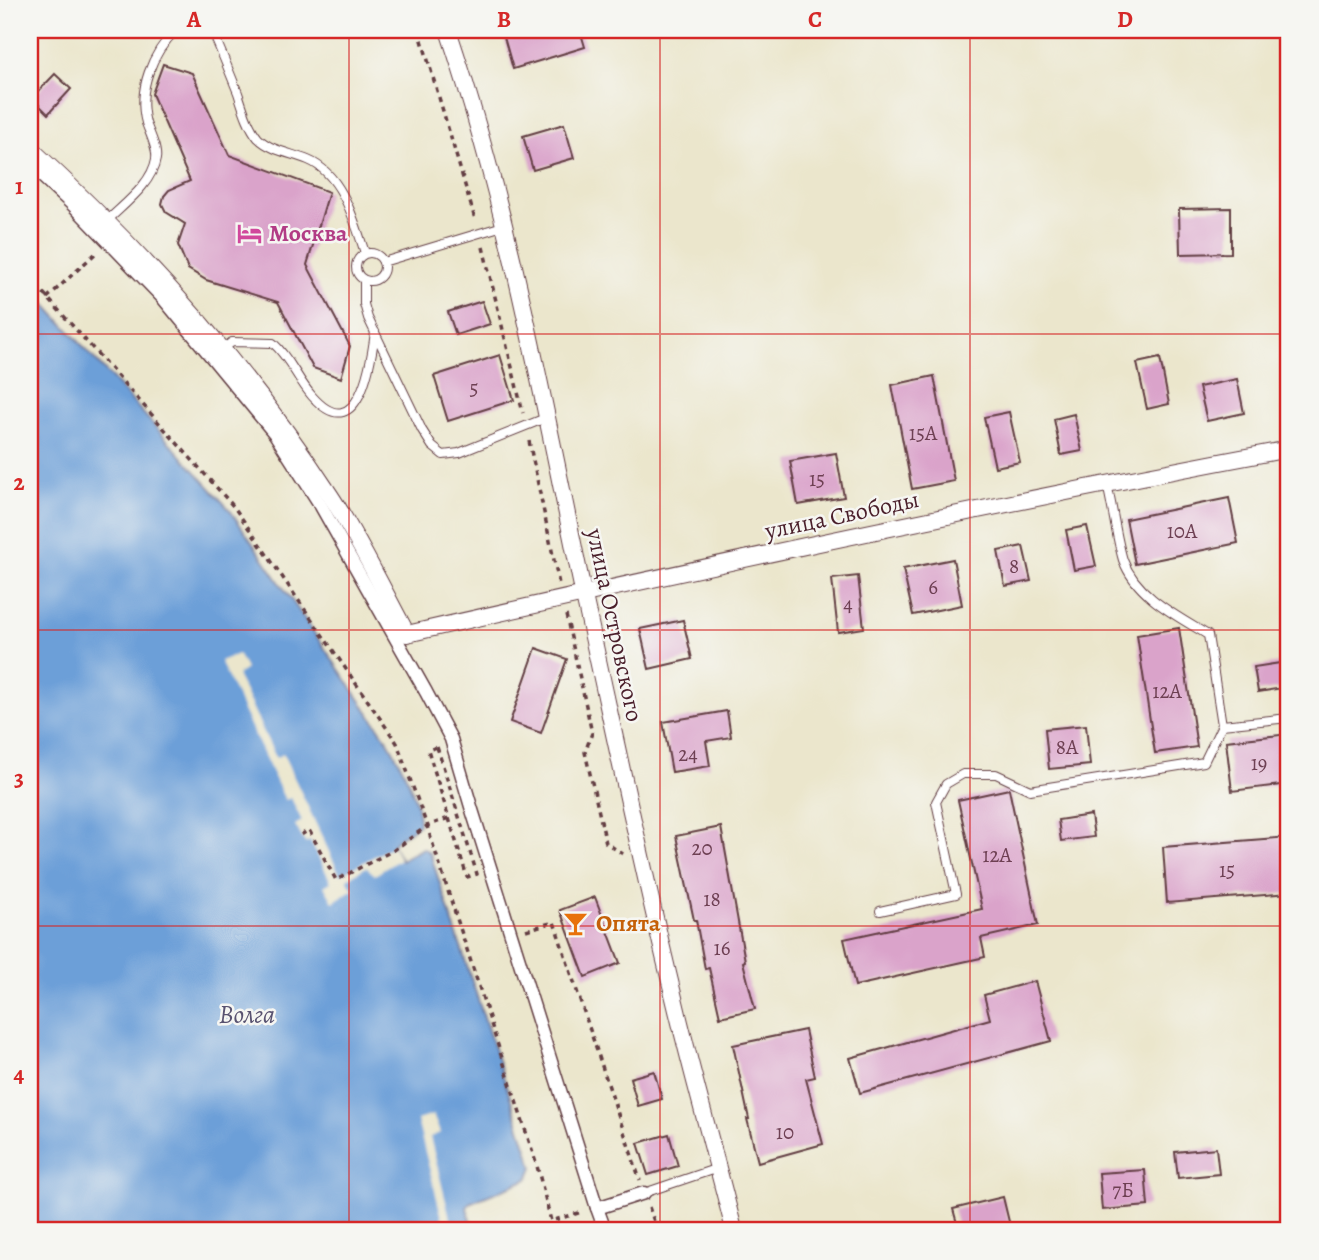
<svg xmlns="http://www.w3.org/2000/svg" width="1319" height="1260" font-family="Alegreya,serif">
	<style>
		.water { fill: #6c9fd8; stroke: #5b5f82; stroke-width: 2 }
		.pier { fill: #ebe6cc }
		.building { fill: #daa3ca }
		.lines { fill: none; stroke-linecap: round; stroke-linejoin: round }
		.service-casing { stroke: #623d43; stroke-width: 10 }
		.pedestrian-casing { stroke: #623d43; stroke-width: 15 }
		.minor-casing { stroke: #623d43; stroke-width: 18 }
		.path { stroke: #623d43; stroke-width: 3.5; stroke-dasharray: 5 5; stroke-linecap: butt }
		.service { stroke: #fff; stroke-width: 8 }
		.pedestrian { stroke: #fff; stroke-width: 12 }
		.minor { stroke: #fff; stroke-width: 16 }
		.grid { fill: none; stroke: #d62828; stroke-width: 2; stroke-opacity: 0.55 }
		.labels { text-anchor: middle; stroke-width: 5; stroke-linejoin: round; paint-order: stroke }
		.number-label { font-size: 21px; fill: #6e4053 }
		.hotel-label { font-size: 24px; font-weight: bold; fill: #b23c85; stroke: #f6f6f2; text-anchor: start }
		.street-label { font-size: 24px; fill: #4a1f2b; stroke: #f6f6f2 }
		.food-label { font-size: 24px; font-weight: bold; fill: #c56008; stroke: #f6f6f2; text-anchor: start }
		.water-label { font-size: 26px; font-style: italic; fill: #585270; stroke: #f6f6f2 }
		.neatline { fill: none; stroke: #d62828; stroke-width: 2.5 }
		.grid-label { font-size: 23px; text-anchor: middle; font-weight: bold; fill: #d62828 }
	</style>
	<rect width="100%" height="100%" fill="#f6f6f2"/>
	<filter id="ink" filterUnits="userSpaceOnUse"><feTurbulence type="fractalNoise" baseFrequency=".0143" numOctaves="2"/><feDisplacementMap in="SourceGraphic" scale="14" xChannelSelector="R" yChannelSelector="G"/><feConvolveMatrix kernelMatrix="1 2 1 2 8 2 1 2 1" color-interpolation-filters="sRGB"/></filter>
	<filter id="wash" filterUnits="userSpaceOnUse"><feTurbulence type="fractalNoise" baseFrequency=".00686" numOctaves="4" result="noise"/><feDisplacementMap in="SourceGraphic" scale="28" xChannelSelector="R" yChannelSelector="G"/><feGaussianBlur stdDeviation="1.57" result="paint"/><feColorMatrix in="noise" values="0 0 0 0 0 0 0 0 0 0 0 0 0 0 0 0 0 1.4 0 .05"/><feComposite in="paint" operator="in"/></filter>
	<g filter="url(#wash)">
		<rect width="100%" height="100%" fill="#ebe6cc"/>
		<path class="water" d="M 30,287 L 230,510 L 388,741 C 400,762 420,800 419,824 L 395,841 L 393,846 L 401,860 L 423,848 L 430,853 L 533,1167 L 528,1179 L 469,1203 L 467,1208 L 473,1230 L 30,1230 Z"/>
		<g class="pier">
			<polygon points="238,654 246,669 237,675 276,758 283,754 340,875 393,846 400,859 375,875 366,867 347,879 353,889 333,902 324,886 331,882 310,841 305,843 295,825 302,821 291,798 285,800 220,661"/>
			<polygon points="433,1115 440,1133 430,1137 452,1226 458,1224 460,1230 445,1230 417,1120"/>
		</g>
		<g id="blocks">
			<g class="building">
				<polygon points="502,30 580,30 585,47 513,69"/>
				<polygon points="163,64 192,73 229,155 329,192 307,265 350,346 341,378 313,368 278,302 206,280 188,269 178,245 185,224 166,212 162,204 164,196 169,190 190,181 152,94"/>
				<polygon points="55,74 71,89 48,114 32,98"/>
				<polygon points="564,124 574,158 533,170 523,136"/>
				<polygon points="1231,208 1231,253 1180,254 1179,209"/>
				<polygon points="482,301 490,324 456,335 448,312"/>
				<polygon points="500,355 514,400 448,421 434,376"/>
				<polygon points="1160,358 1169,404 1147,409 1137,363"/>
				<polygon points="934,376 954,481 912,489 892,385"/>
				<polygon points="1237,379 1244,413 1207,421 1199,387"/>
				<polygon points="1009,412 1020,462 995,467 984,417"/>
				<polygon points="1074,414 1082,451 1061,455 1054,419"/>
				<polygon points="836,453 844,497 798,505 790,461"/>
				<polygon points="1229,498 1238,543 1135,564 1126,519"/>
				<polygon points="1087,526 1096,566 1074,570 1066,530"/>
				<polygon points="1023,546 1031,581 1005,586 998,551"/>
				<polygon points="953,559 962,605 913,615 903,569"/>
				<polygon points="858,576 864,628 838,632 832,579"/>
				<polygon points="683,620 692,659 649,669 640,629"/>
				<polygon points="1179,628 1197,747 1155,753 1137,635"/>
				<polygon points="536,648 567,659 541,733 510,722"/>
				<polygon points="1287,662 1289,687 1258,692 1254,667"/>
				<polygon points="727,711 731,737 706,741 710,766 672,772 663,722"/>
				<polygon points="1086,725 1090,765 1049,769 1045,729"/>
				<polygon points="1289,734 1289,784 1232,791 1226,741"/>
				<polygon points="1009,789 1038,925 981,938 985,957 855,986 844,939 982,909 958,800"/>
				<polygon points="1091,815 1094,837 1061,841 1058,820"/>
				<polygon points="721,827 745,961 743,962 755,1009 720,1017 709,968 705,969 696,920 694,920 676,836"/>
				<polygon points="1289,837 1289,893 1167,903 1163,847"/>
				<polygon points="595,897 620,963 585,977 560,910"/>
				<polygon points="1035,981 1051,1041 860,1093 850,1058 990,1019 984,995"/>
				<polygon points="805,1030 815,1077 806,1079 823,1144 758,1162 747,1119 749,1119 733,1045"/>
				<polygon points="654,1071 662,1099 638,1106 630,1078"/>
				<polygon points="669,1134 678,1166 648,1175 638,1143"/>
				<polygon points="1216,1148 1219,1174 1178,1178 1175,1152"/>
				<polygon points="1145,1170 1148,1206 1102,1210 1099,1173"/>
				<polygon points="1003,1197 1011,1230 968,1230 967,1225 958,1227 953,1209"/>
			</g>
		</g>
	</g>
	<g filter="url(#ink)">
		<use href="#blocks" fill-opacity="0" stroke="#623d43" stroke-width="2"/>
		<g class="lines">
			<defs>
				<g id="service">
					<path d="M 209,30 L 213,33 C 222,53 230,73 238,93 C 243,108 248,126 258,138 C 271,151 291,153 308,160 C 342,174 354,220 365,253"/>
					<path d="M 107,221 C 124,204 152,184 156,159 C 158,149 149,132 146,123 C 137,90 152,53 176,30"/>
					<circle cx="370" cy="267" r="14"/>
					<polyline points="383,262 503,226"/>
					<polyline points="364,280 364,304 368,318 422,430 432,446 443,455 459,453 548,417"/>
					<path d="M 223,349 L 232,342 L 273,343 C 290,358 297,379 312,396 C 358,448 371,364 375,332"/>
					<path d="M 1107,484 C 1113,509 1116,536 1123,560 C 1136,596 1177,616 1208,635 L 1222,725"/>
					<polyline points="880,911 956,894 936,802 946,784 963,774 996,774 1030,790 1204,762 1222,725 1289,718"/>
					<polyline points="644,1193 718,1168"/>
				</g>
				<g id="pedestrian">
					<polyline points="30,165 74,206 162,297 275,434 321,506 426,692 451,739 472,810 597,1208 644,1193"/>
					<polyline points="597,1208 605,1230"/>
				</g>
				<g id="minor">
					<path d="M 448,30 C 510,214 544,407 584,596 C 614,732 642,868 675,1002 C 693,1078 715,1154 734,1230"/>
					<path d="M 30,148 C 143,252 246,366 330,495 C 359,539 382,588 407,634 C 700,567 994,504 1289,449"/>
				</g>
			</defs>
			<use href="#service" class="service-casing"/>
			<use href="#pedestrian" class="pedestrian-casing"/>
			<use href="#minor" class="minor-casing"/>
			<g class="path">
				<polyline points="419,30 475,219"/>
				<polyline points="483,247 523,413"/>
				<polyline points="30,278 234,507 397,743 427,826 537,1166 551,1221 582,1212"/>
				<polyline points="47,298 97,252"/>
				<polyline points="529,441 559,584"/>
				<polyline points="566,615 592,733 585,752 606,843 623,854"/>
				<polygon points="437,747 477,874 467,877 428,750"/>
				<polyline points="301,835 309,830 336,880 394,850 427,826 449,818"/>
				<polyline points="526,930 554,922 640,1180"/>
				<polyline points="649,1207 657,1230"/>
			</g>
			<use href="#service" class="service"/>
			<use href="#pedestrian" class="pedestrian"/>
			<use href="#minor" class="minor"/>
		</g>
	</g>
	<path class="grid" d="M 349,30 L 349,1230M 660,30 L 660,1230M 970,30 L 970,1230M 30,334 L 1289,334M 30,630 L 1289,630M 30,926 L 1289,926"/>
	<defs>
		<symbol id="hotel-bare" viewBox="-9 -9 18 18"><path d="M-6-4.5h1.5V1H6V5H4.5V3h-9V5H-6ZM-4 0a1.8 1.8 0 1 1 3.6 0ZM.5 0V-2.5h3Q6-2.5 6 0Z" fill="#d1479c" stroke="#f6f6f2" stroke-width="2.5" paint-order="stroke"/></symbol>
		<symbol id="bar-bare" viewBox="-9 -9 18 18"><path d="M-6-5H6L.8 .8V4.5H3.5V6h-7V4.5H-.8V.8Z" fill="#e8710a" stroke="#f6f6f2" stroke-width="2.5" paint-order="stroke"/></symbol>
	</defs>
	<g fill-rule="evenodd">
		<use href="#hotel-bare" x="232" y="216" width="35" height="35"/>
		<use href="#bar-bare" x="558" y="906" width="35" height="35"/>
	</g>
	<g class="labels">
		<g class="number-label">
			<text x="474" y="395">5</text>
			<text x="923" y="440">15А</text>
			<text x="817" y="486">15</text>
			<text x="1182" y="538">10А</text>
			<text x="1014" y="573">8</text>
			<text x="933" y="594">6</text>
			<text x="848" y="611">4</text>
			<text x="1167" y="698">12А</text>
			<text x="1067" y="754">8А</text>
			<text x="688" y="761">24</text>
			<text x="1259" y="770">19</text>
			<text x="702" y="855">20</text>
			<text x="997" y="862">12А</text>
			<text x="1227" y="877">15</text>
			<text x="712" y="906">18</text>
			<text x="722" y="955">16</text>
			<text x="785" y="1139">10</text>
			<text x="1123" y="1197">7Б</text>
		</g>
		<g class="hotel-label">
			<text x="269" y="241">Москва</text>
		</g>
		<g class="street-label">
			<text transform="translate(842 515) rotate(-12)" y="8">улица Свободы</text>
			<text transform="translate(615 625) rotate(78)" y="8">улица Островского</text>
		</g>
		<g class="food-label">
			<text x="596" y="931">Опята</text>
		</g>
		<g class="water-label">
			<text x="247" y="1023">Волга</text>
		</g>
	</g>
	<rect width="1319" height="1260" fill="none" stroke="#f6f6f2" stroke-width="77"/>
	<rect x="38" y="38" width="1242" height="1184" class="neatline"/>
	<g class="grid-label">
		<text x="194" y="27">A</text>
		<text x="504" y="27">B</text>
		<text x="815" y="27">C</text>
		<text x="1125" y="27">D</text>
		<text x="19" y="194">1</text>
		<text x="19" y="490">2</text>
		<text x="19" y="786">3</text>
		<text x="19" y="1082">4</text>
	</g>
</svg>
